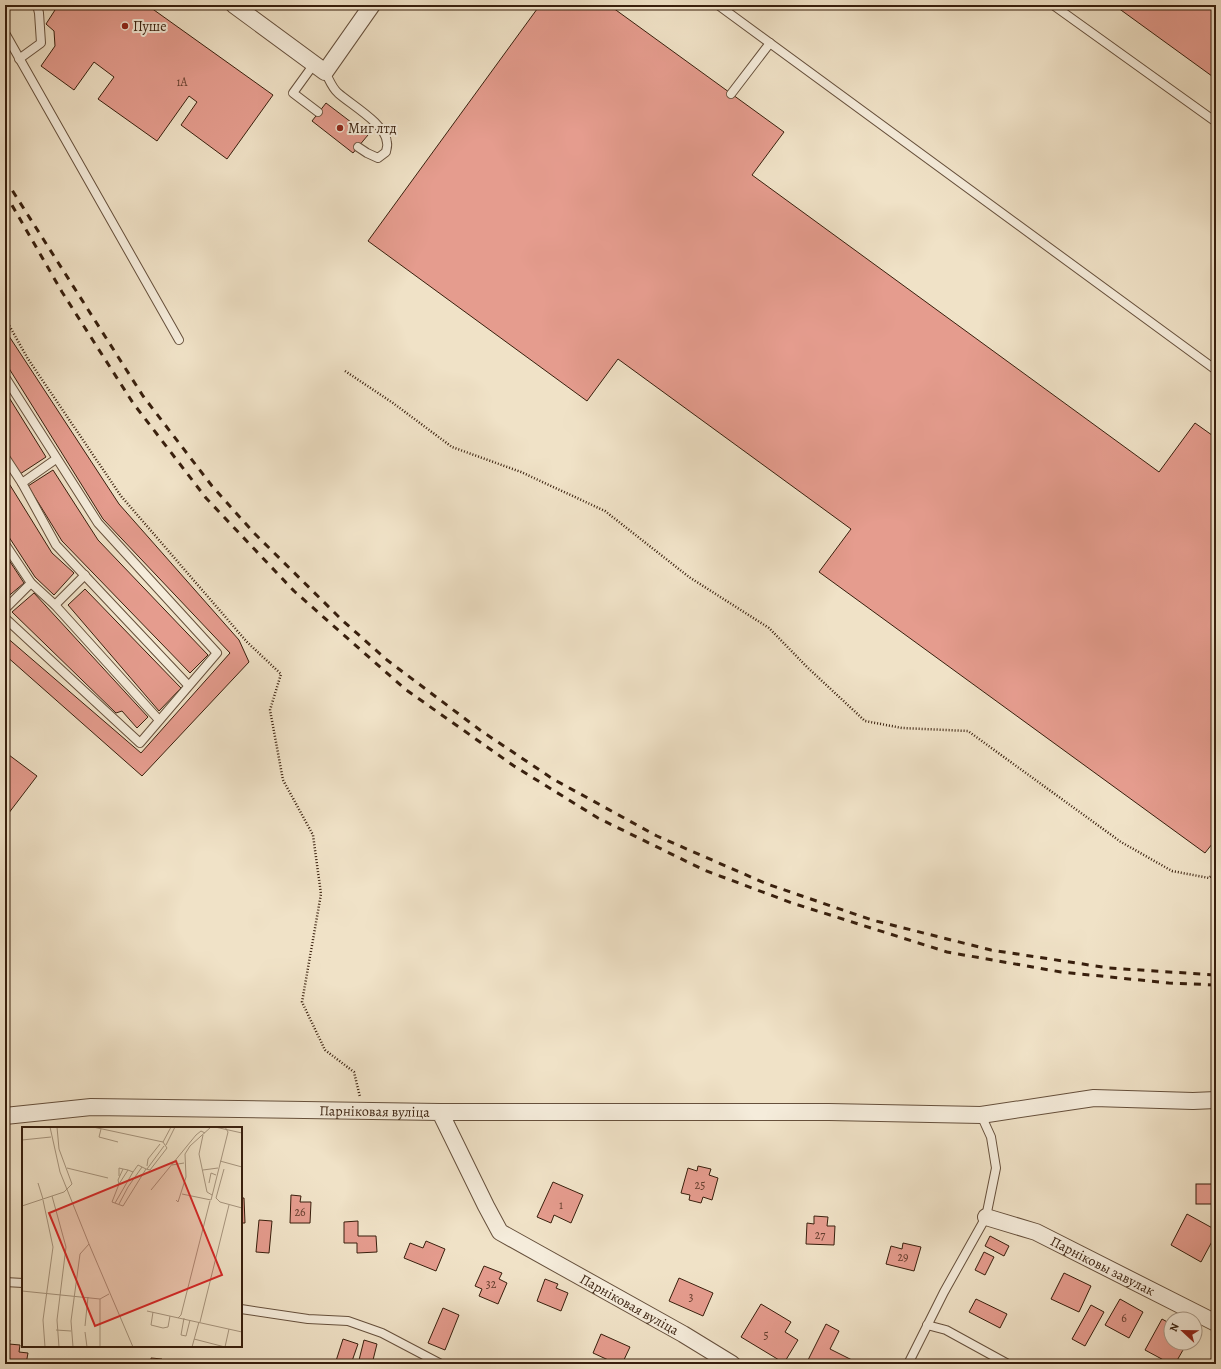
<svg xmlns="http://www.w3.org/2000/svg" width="1221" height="1369" font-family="Alegreya,serif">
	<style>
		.building { fill: #e59c8e; stroke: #381f0d }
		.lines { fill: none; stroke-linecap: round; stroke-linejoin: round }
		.lane-casing { stroke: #66503c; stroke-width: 10 }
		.street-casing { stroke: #66503c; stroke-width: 18 }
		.path { stroke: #381f0d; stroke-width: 2.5; stroke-dasharray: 1 2; stroke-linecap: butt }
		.lane { stroke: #f5ecdb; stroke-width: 8 }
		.street { stroke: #f5ecdb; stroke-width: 16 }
		.rail { stroke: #381f0d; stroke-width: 3; stroke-dasharray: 7 7; stroke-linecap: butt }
		.poi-dot { fill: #8f2418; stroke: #f5ecdb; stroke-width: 1.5 }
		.labels { text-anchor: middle; stroke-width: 4; stroke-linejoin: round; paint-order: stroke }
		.number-label { font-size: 12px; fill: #633e2d }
		.poi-label { font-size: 14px; fill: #381f0d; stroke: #f5ecdb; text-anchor: start }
		.street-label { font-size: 14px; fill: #381f0d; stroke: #f5ecdb }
		.inset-road { fill: none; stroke: #a6947d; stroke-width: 1 }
		.view { fill: #d62828; fill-opacity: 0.15; stroke: #d62828; stroke-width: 2 }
		.inset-edge { fill: none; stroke: #381f0d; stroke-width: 2 }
	</style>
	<rect width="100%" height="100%" fill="#f0e2c7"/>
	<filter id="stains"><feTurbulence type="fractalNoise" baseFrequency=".005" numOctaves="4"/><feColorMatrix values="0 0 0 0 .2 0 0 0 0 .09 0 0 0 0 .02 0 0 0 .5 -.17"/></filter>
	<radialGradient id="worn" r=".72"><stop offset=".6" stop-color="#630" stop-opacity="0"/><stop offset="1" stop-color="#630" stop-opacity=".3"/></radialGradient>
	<g class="building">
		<polygon points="48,5 147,5 273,95 227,159 181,125 197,102 189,96 157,141 98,99 114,77 94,62 74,90 41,66 55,46 54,31 46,24 55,10"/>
		<polygon points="540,5 609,5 784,132 752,175 1159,472 1195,423 1216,438 1216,839 1205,853 819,572 851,529 618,359 587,401 368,241"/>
		<polygon points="1114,5 1216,5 1216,79"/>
		<polygon points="326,103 368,135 353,153 312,121"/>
		<polygon points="5,330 119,504 239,640 249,662 142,776 5,655 5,636 141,753 230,653 103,519 5,362"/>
		<polygon points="5,391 46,457 20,474 5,449"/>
		<polygon points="53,470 98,540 208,655 190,673 62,541 28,486"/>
		<polygon points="5,477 52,553 74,573 54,595 35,577 5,531"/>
		<polygon points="5,554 24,583 5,599"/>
		<polygon points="85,589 181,688 159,711 68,605"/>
		<polygon points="34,593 148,717 137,728 122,711 116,713 12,612"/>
		<polygon points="5,752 37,776 5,818"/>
		<polygon points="698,1166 711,1169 709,1175 718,1178 712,1200 703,1197 701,1203 689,1200 690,1195 681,1193 688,1168 697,1171"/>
		<polygon points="553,1182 583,1195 571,1223 554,1215 551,1223 537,1217"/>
		<rect x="1196" y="1184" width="20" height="20"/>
		<polygon points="291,1195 301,1196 300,1202 311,1202 310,1223 290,1223"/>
		<polygon points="241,1198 244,1198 245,1223 241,1223"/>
		<polygon points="1187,1214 1216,1230 1216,1234 1201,1262 1171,1245"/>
		<polygon points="814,1216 828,1217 827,1226 835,1226 834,1245 806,1244 807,1223 814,1224"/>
		<polygon points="259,1220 272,1221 269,1253 256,1252"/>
		<polygon points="358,1221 358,1236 376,1236 377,1252 357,1253 357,1243 344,1243 344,1222"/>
		<polygon points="990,1236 1009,1246 1004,1256 985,1246"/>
		<polygon points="426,1241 445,1249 436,1271 404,1258 410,1243 423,1248"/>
		<polygon points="903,1243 921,1247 914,1271 886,1264 891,1246 902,1249"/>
		<polygon points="984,1252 994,1257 985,1275 975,1270"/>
		<polygon points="484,1266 502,1273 499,1279 507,1283 498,1304 479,1296 482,1289 475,1286"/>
		<polygon points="1064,1273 1091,1286 1079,1312 1051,1299"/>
		<polygon points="679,1278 713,1293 703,1316 669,1301"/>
		<polygon points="545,1279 558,1284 556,1288 568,1293 561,1311 537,1301"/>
		<polygon points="976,1299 1007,1314 1000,1328 969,1312"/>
		<polygon points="1120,1299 1143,1312 1129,1338 1105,1325"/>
		<polygon points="761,1304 791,1322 785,1332 798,1340 784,1363 741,1337"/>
		<polygon points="1091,1305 1104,1312 1085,1346 1072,1339"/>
		<polygon points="443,1308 459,1315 445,1350 428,1343"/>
		<polygon points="1162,1319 1171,1324 1171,1343 1187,1343 1175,1364 1171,1364 1145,1350"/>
		<polygon points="826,1324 839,1331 830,1349 860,1364 806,1364"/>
		<polygon points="601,1334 630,1347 622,1364 617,1364 593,1353"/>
		<polygon points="5,1339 10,1340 9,1344 20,1345 19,1352 28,1353 26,1364 5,1364"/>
		<polygon points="343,1339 358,1344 351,1364 335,1364"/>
		<polygon points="364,1340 377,1344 372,1364 358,1364"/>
		<polygon points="1214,1354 1216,1355 1216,1364 1208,1364"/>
		<polygon points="151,1358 162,1359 161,1364 151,1364"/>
	</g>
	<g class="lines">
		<defs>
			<g id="lane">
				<polyline points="718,5 1216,370"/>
				<polyline points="1053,5 1216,122"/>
				<polyline points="5,33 179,340"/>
				<polyline points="19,59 41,43 39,13 37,5"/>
				<polyline points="314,64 293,93 318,112"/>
				<path d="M 325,72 C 329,79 332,88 338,93 C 350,104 387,125 387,143 C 388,146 386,150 386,152 L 378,158 L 367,153 L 358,147"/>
				<polyline points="731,94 770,43"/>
				<polyline points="5,377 98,523 217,653 140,743 5,618"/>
				<polyline points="5,457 22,483 56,545 188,685"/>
				<polyline points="22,483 56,459"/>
				<polyline points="5,544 31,583 55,605 159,720"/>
				<polyline points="55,605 85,575"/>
				<polyline points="5,609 31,583"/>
				<polyline points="5,1282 23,1283"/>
				<polyline points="241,1309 308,1319 348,1321 382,1333 441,1364"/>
				<polyline points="927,1325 946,1330 1008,1364"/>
				<polyline points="908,1364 944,1292 986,1217 996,1168 991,1137 981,1115"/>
			</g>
			<g id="street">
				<polyline points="234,5 325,72 372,5"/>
				<polyline points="440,1112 829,1112 981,1115 1094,1098 1193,1101 1216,1100"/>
				<path id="s1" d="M 5,1116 L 91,1107 L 440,1112 L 486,1206 L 500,1232 L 683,1334 L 732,1364"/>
				<path id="s2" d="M 986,1217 L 1036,1232 L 1216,1323"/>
			</g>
		</defs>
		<use href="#lane" class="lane-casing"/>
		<use href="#street" class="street-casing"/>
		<g class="path">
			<polyline points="5,318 28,359 121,496 247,642 281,674 270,710 283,780 313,835 321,894 302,1002 325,1050 354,1072 360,1097"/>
			<polyline points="345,371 393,403 452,447 521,472 605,511 689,577 769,628 807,667 865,721 902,728 968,731 1121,842 1172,871 1209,878 1216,872"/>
		</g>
		<use href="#lane" class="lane"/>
		<use href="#street" class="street"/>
		<g class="rail">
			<polyline points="5,179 143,396 212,486 254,533 342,620 387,660 480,730 553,779 657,836 767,884 872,920 991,950 1109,968 1216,975"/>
			<polyline points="5,193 62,292 133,403 206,498 294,591 405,689 514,766 598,818 704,870 792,903 947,952 1061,972 1169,983 1216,985"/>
		</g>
	</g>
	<g class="poi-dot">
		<circle cx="125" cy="26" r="4"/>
		<circle cx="340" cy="128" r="4"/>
	</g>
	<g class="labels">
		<g class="number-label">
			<text x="182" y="86">1А</text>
			<text x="700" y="1189">25</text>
			<text x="561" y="1209">1</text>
			<text x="300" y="1216">26</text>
			<text x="820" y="1239">27</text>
			<text x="903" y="1261">29</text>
			<text x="491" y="1288">32</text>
			<text x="691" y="1301">3</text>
			<text x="1124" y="1322">6</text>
			<text x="766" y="1339">5</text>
		</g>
		<g class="poi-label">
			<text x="133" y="31">Пуше</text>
			<text x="348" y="133">Миг лтд</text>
		</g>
		<g class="street-label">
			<text dy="5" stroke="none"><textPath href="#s1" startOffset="370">Парніковая вуліца</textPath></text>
			<text dy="5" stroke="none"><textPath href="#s2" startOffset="127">Парніковы завулак</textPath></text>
			<text dy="5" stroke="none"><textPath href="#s1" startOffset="718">Парніковая вуліца</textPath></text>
		</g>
	</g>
	<g transform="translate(22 1127)">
		<rect width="220" height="220" fill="#f0e2c7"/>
		<path class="inset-road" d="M 28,0 L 38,45 L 67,117 L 58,127 L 49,194 L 51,220M 71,0 L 141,15M 193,0 L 220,6M 79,2 L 77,10 L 96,15M 181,8 L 177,27 L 185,65 L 190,68M 0,13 L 29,10M 141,15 L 149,0M 144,18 L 153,0M 198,34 L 220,40M 150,38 L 162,36M 125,39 L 126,32 L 138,17M 45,41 L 86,51M 124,42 L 116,38 L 111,45 L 106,43 L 97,57 L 90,75 L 101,79 L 124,42 L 128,43 L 145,21 L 141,15M 125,42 L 142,19M 202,42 L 194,71 L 198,75 L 220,81M 181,43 L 196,41M 97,49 L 97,41 L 101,42M 16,56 L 21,72M 187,56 L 189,46 L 194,48M 97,57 L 96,53 L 101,42 L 106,43M 129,63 L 174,8 L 179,4 L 183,6M 160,67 L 189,73 L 206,5 L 203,0M 30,69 L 44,120 L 35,193 L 37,220M 21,73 L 31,120 L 21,193 L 23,220M 154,73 L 156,75 L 164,50 L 163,27 L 168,19 L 189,0M 93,76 L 111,45M 97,77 L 106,60 L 120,40M 0,79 L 42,65 L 50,57 L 37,22 L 35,0M 67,117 L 111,220M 0,164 L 78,172 L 87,167M 78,172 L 78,220M 125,184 L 220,205M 131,185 L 129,198 L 141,201 L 146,200 L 148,189M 156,191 L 159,188 L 188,74M 162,191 L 159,208 L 164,209 L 168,193M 178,195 L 207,78M 63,199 L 66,170M 34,203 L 49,204M 63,205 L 65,220M 172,212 L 203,220M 170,220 L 177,195M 203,220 L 207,202"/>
		<path class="view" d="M 154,34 L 200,148 L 73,199 L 27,86 Z"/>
		<rect width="220" height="220" class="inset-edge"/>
	</g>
	<rect width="1221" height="1369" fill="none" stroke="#f0e2c7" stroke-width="20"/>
	<rect x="6" y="6" width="1209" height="1357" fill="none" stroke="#381f0d" stroke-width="2"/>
	<rect x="10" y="10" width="1201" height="1349" fill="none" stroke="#381f0d"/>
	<g transform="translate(1183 1331) rotate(292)"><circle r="19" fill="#f5ecdb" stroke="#a99a89"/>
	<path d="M0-3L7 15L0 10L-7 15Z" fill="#8f2418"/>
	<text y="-6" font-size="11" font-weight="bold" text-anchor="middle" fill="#381f0d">N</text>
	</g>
	<rect width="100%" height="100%" filter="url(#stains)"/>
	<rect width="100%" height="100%" fill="url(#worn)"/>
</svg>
